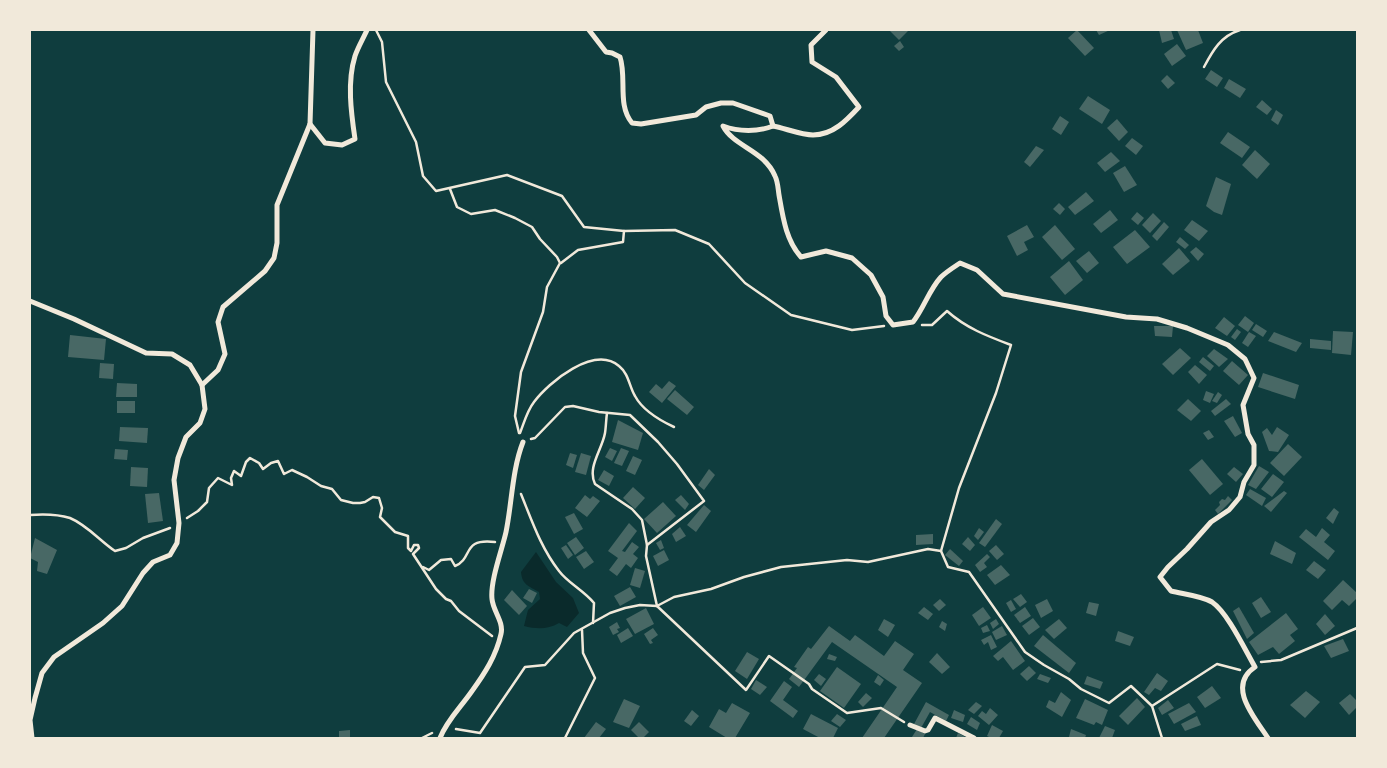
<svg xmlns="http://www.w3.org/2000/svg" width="1387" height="768" font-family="'DM Sans',sans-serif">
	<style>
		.water { fill: #0a2a2b }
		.building { fill: #486865 }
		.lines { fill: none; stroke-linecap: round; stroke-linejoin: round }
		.path { stroke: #f1e9da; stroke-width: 2.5 }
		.minor { stroke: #f1e9da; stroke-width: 5 }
	</style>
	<rect width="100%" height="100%" fill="#0f3d3e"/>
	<path class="water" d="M 536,552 L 556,582 L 573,598 L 579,613 L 567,627 L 559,623 C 547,630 536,629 524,626 L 528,610 L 540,599 L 539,592 C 529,586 522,585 521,572 Z"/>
	<g class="building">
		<polygon points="889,30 909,30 899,40"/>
		<polygon points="1077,30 1094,48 1085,56 1068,38"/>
		<polygon points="1096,30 1110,30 1099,35"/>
		<polygon points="1159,30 1171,30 1174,39 1162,43"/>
		<polygon points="1177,30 1198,30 1203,43 1186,50"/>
		<polygon points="900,41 904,47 899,51 894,46"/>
		<polygon points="1177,44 1186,56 1172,66 1164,54"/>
		<polygon points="1211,70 1223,78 1217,87 1205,79"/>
		<polygon points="1167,75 1175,83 1168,89 1161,81"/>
		<polygon points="1229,79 1246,89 1240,98 1224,88"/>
		<polygon points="1088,96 1110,110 1102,124 1079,109"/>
		<polygon points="1262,100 1272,109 1267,115 1256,107"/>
		<polygon points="1276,110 1283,115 1278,125 1271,120"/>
		<polygon points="1060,116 1069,122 1061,135 1052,129"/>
		<polygon points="1117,119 1128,132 1119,141 1107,128"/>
		<polygon points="1228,132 1250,147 1242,158 1220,143"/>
		<polygon points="1132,138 1143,146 1136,155 1125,146"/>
		<polygon points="1036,146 1044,150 1030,167 1024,162"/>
		<polygon points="1255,150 1270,164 1257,179 1242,165"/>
		<polygon points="1111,152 1120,161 1105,172 1097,163"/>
		<polygon points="1125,166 1137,185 1124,192 1113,173"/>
		<polygon points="1216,177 1231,184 1222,215 1214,212 1206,206"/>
		<polygon points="1086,192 1094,201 1075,215 1068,207"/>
		<polygon points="1059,203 1065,209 1060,215 1053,209"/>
		<polygon points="1110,210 1118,220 1101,233 1093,224"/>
		<polygon points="1137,212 1144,218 1138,225 1131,219"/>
		<polygon points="1153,213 1161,221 1150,233 1142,225"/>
		<polygon points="1192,220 1208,231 1199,241 1184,230"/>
		<polygon points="1164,222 1169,227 1157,241 1152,236"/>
		<polygon points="1027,225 1034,237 1024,242 1028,250 1017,256 1007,236"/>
		<polygon points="1055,225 1075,249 1062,260 1042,237"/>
		<polygon points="1135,230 1150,247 1127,264 1113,247"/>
		<polygon points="1180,237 1189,245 1185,249 1176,242"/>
		<polygon points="1196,247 1204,254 1198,261 1190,252"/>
		<polygon points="1179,248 1190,261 1173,275 1162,264"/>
		<polygon points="1089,251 1099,263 1087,273 1076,261"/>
		<polygon points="1069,261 1083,280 1065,295 1050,277"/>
		<polygon points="1245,316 1254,323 1248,332 1238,325"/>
		<polygon points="1224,317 1235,326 1227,336 1215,328"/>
		<polygon points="1256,324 1267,331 1263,337 1252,330"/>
		<polygon points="1154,326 1173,326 1172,337 1155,336"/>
		<polygon points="1237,329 1241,332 1235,340 1231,337"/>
		<polygon points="1333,331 1353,332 1351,355 1332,353"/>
		<polygon points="1249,332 1256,336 1248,347 1242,343"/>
		<polygon points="1274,332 1302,343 1296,352 1268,341"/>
		<polygon points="70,335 106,339 104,360 68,357"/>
		<polygon points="1310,339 1331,341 1331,350 1310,348"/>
		<polygon points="1180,348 1191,358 1173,375 1162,364"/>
		<polygon points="1214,349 1228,359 1219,367 1207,356"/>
		<polygon points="1203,357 1214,366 1210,371 1199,362"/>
		<polygon points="1232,361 1248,375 1239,385 1223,371"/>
		<polygon points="100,363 114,364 113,379 99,378"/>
		<polygon points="1195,365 1207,375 1199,384 1188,372"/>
		<polygon points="1263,373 1299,385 1295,399 1258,387"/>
		<polygon points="669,381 676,386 662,403 649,392 656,384 662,389"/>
		<polygon points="117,383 137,384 137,397 116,397"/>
		<polygon points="675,390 694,407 687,415 667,399"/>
		<polygon points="1206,391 1214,394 1210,403 1203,400"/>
		<polygon points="1218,392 1222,395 1217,403 1212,401"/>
		<polygon points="1188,399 1201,411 1191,421 1177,410"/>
		<polygon points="1226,399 1231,404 1215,416 1211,411"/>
		<rect x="117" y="401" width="18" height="12"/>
		<polygon points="1233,416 1242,433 1235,437 1224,421"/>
		<polygon points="618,420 643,433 638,450 612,442"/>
		<polygon points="120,427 148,428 147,443 119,441"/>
		<polygon points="1277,427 1289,435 1278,452 1269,451 1262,432 1267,428 1272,435"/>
		<polygon points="1209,430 1214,437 1208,440 1203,433"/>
		<polygon points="1288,444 1302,457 1284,476 1270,463"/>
		<polygon points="610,448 617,451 612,461 605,457"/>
		<polygon points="621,448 629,451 622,466 614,463"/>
		<polygon points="115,449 128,450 127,460 114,459"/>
		<polygon points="570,453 577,455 573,468 566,465"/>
		<polygon points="581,453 591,456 586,475 575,472"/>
		<polygon points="633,456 642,460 635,475 626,471"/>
		<polygon points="1202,459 1223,484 1210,495 1189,470"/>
		<polygon points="1259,466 1269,472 1256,489 1248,485"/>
		<polygon points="131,467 148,468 147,487 130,486"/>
		<polygon points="1234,467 1243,474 1236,482 1227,474"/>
		<polygon points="709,469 715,475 704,490 698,485"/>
		<polygon points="604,470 614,476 609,486 598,480"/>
		<polygon points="1273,474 1284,482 1272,497 1261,489"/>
		<polygon points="633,487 645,498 635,509 623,498"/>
		<polygon points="1250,489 1266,498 1262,506 1246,495"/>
		<polygon points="1284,491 1287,493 1271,512 1264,506"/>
		<polygon points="159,493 163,521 148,523 145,494"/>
		<polygon points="585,495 590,499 593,496 600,501 587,517 575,508"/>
		<polygon points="681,495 689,504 685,510 675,500"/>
		<polygon points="1228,496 1232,500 1218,514 1215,510 1220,505 1219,502 1222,499 1225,500"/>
		<polygon points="663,502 676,516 657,533 644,519"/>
		<polygon points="704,505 711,511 696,532 687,525"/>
		<polygon points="1334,508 1339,512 1333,524 1326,518"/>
		<polygon points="574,513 583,529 574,534 565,517"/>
		<polygon points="996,519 1002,524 985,547 979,543"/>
		<polygon points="629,523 637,531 622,551 625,552 632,542 639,547 633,554 638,558 631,568 626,564 617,576 609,570 618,558 608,551"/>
		<polygon points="680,527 686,536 676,542 672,534"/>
		<polygon points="979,528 984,532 978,540 974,536"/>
		<polygon points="1322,528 1330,535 1324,542 1335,551 1328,560 1299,537 1306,529 1316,537"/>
		<polygon points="933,534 933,544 916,545 916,535"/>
		<polygon points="576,537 584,548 575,555 567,543"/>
		<polygon points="968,537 975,545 970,551 962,544"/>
		<polygon points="35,538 57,550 47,574 37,571 38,562 30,558"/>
		<polygon points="661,540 664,548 660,550 656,543"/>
		<polygon points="1275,541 1296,553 1292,564 1270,554"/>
		<polygon points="566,545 573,555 568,559 561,548"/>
		<polygon points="996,545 1004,554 997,560 989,551"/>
		<polygon points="950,549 963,561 959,566 945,555"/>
		<polygon points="664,550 669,560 658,566 653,556"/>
		<polygon points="586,551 594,562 584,569 576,557"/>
		<polygon points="987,554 990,557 984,563 987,567 980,572 975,565"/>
		<polygon points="1314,561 1326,570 1318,579 1306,570"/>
		<polygon points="1001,565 1010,575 995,585 987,575"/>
		<polygon points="635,568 645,571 640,588 630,585"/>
		<polygon points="1343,580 1357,593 1357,598 1349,606 1342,600 1332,610 1323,601"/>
		<polygon points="630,587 636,597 620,606 614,596"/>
		<polygon points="529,589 537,593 532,603 523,598"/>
		<polygon points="512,590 527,606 519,615 504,600"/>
		<polygon points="1021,594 1027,602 1020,607 1013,599"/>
		<polygon points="1261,597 1271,612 1261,618 1252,603"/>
		<polygon points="940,599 946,605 939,611 933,605"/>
		<polygon points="1047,599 1053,611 1041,618 1035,605"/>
		<polygon points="1011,600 1016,609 1011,612 1006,603"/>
		<polygon points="1089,602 1099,604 1096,616 1086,613"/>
		<polygon points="924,607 933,614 928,620 918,613"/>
		<polygon points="983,607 991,618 979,626 972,615"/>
		<polygon points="1025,607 1031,616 1020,623 1014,615"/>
		<polygon points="1239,607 1254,633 1247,639 1233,611"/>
		<polygon points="646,608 654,624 635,634 626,619"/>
		<polygon points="1286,613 1298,629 1290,635 1295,641 1279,654 1273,647 1258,655 1249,642"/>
		<polygon points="1325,614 1335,626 1325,635 1316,624"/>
		<polygon points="1033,618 1040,627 1029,635 1022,626"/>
		<polygon points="884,619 895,625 888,637 878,630"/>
		<polygon points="996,619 999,624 993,629 990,623"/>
		<polygon points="1059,619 1067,628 1054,639 1045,630"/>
		<polygon points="942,621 947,624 945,631 939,627"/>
		<polygon points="617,622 620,628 617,629 619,632 613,635 609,627"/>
		<polygon points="987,625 990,631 983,633 981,628"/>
		<polygon points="829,626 850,641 855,635 884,656 895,641 914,654 903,670 922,683 884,738 862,738 897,687 832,642 799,687 789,679 797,668 794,667 808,647 811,649"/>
		<polygon points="1002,626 1007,635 996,640 992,632"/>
		<polygon points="628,628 633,636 621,643 617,635"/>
		<polygon points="653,628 658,635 651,640 653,643 650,644 644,634"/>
		<polygon points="1118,631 1134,637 1130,646 1115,641"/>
		<polygon points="991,635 997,647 991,650 988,642 984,645 981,640"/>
		<polygon points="1043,635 1076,663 1069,673 1034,646"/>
		<polygon points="1343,639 1349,651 1331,658 1324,646"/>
		<polygon points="1011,641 1025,661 1013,670 1003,657 998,661 993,656"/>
		<polygon points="747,652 759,659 747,679 735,671"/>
		<polygon points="937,653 950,667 942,674 929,662"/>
		<polygon points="829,654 837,657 835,661 827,659"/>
		<polygon points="1029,666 1036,673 1027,681 1020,674"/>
		<polygon points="837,667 861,684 844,708 820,691"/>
		<polygon points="1157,673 1168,681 1161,691 1155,688 1149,695 1144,692"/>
		<polygon points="819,674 826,679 821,686 814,680"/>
		<polygon points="1040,674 1051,678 1048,683 1037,679"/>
		<polygon points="878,675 884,680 880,686 874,682"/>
		<polygon points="1087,676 1103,682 1100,689 1084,684"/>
		<polygon points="756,680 767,687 760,695 751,689"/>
		<polygon points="784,681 792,687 783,700 798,711 793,718 770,701"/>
		<polygon points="1212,686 1221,698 1205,708 1197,697"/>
		<polygon points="1306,691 1320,702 1305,718 1290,705"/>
		<polygon points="1061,692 1071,700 1062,717 1046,707 1049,700 1055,703"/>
		<polygon points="866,693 872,698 863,707 858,702"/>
		<polygon points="1350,694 1357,701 1357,707 1349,715 1339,703"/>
		<polygon points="1137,698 1145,707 1128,725 1119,716"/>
		<polygon points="624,699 640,706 629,728 613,722"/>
		<polygon points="1085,699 1108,710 1102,725 1096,722 1094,725 1076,718"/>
		<polygon points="1168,700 1174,708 1162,715 1158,708"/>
		<polygon points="926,702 949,715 946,721 930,712 921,728 914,724"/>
		<polygon points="976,702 982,706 974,714 968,710"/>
		<polygon points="732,703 750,713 735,738 727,738 709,727 719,709 726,713"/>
		<polygon points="1189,703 1196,712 1174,724 1168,714"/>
		<polygon points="990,708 998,715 989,725 978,716 982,711 986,714"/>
		<polygon points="692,710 699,716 691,726 684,721"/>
		<polygon points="954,710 965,715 963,722 951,718"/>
		<polygon points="811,714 838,728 833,738 820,738 803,729"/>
		<polygon points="837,714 846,720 840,727 831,721"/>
		<polygon points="1197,716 1201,725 1185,731 1181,724"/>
		<polygon points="971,717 980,723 977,730 967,724"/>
		<polygon points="596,722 606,729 599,738 584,738"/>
		<polygon points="639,722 649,732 643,738 639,738 631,730"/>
		<polygon points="992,725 1003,731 999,738 991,738 987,736"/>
		<polygon points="1105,726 1115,730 1112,738 1099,738"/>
		<polygon points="917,729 925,734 923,738 912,737"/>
		<polygon points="1071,729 1086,735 1085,738 1069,737"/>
		<polygon points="350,730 350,738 339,738 339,731"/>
		<polygon points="958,733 967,738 956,738"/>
	</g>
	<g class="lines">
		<g class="path">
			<polyline points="376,30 382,42 386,82 416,142 423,176 436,191 507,175 562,196 584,227 624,231 623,242 578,250 561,263"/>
			<path d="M 1204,67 C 1213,50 1221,36 1240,30"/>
			<polyline points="450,189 457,207 471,214 495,210 515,218 532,227 540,239 557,257 560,263 547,287 543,312 521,372 515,416 519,433"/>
			<polyline points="624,231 675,230 709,244 745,283 791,315 852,330 884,326"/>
			<path d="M 922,325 L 932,325 L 947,311 C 966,328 987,336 1011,345 L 996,393 L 959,488 L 941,551"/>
			<path d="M 607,413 C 606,420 606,427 605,433 C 602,450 587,467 595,484 L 632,509 L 642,520 L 647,545"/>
			<path d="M 520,433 C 524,423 527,411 534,402 C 549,382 594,345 619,366 C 629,374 629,386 635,396 C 643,411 659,420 674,427"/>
			<polyline points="531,439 535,438 565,407 573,406 599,412 630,415 658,442 677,464 704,501 647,545 646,556 657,606"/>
			<path d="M 521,494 C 532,521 541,548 559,571 C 568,583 583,590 594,603 L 593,623"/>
			<path d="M 30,515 C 43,514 57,514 70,518 C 87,525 100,541 115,551 L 126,548 L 143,538 L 170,528"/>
			<polyline points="187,518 198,511 207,502 209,488 218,478 232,485 231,478 234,471 241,476 246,462 250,458 259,463 263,469 271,463 278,461 284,474 292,470 307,477 321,486 332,489 341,500 353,503 360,503 365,502 373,497 379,498 382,508 380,517 395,532 408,536 408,548 411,551 414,545 418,545 419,548 413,554 436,589 446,599 451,601 459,611 492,636"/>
			<path d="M 423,567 L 429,570 L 441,560 L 451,559 L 455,566 C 474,558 461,538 495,542"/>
			<polyline points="657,606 746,690 769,656 809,684 812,689 847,713 881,708 904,722"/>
			<polyline points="1261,662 1281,660 1357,628"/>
			<polyline points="1152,706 1217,664 1240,670"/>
			<polyline points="456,729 480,733 525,667 545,665 574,633 610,613 625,608 640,605 657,606 674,597 711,589 744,577 781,567 847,560 868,562 928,549 941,551 948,567 969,572 1025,652 1044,665 1069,679 1081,689 1109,703 1131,686 1152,706 1162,738"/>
			<polyline points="422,738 432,733"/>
			<polyline points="565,738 595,678 583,653 582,630"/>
		</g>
		<g class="minor">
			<path d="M 589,30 L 606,52 L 612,53 L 620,57 C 627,78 617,105 632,123 L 641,124 L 696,115 L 706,107 L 721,103 L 733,103 L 770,116 L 773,126 C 758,132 739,132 723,126 C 734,147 764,150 775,176 C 778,182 778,189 779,195 C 783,218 786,240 801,257 L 826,251 L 852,258 L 871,275 L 883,297 L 886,316 L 893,325 L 913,322 C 924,308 929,290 941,277 C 946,272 954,267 960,263 L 977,270 L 1003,294 L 1126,317 L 1157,319 L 1187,328 L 1228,345 L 1245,359 L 1254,378 L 1243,405 L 1248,434 L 1254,445 L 1254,465 L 1244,482 L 1240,497 L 1229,510 L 1211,522 L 1187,549 L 1168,567 L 1160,577 L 1171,591 C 1183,594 1202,596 1212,602 C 1228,613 1245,650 1255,667 C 1226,686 1255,718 1268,738"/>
			<path d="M 310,124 L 325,143 L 342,145 L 355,139 C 351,112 347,82 355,56 C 358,47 363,39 367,30"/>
			<path d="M 773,126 C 784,128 802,135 813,135 C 833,135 847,120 859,107 L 836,77 L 812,62 L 811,45 L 826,30"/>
			<polyline points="30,301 74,319 146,353 172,354 190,365 202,385 205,409 200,423 186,437 178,458 174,480 179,523 177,543 170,555 153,562 143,573 122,606 103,623 54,657 42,673 35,698 30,720 32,738"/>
			<polyline points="202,385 218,370 225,354 218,322 223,307 265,271 274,258 277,243 277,205 310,124 313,30"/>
			<polyline points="910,725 925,731 928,730 935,718 974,738"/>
			<path d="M 440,738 C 447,720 461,707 472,691 C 485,673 496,656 501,634 C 504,622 493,611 492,599 C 490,581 502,550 506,532 C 512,503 512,470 523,442"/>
		</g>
	</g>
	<rect width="1387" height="768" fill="none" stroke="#f1e9da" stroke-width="62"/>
</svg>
